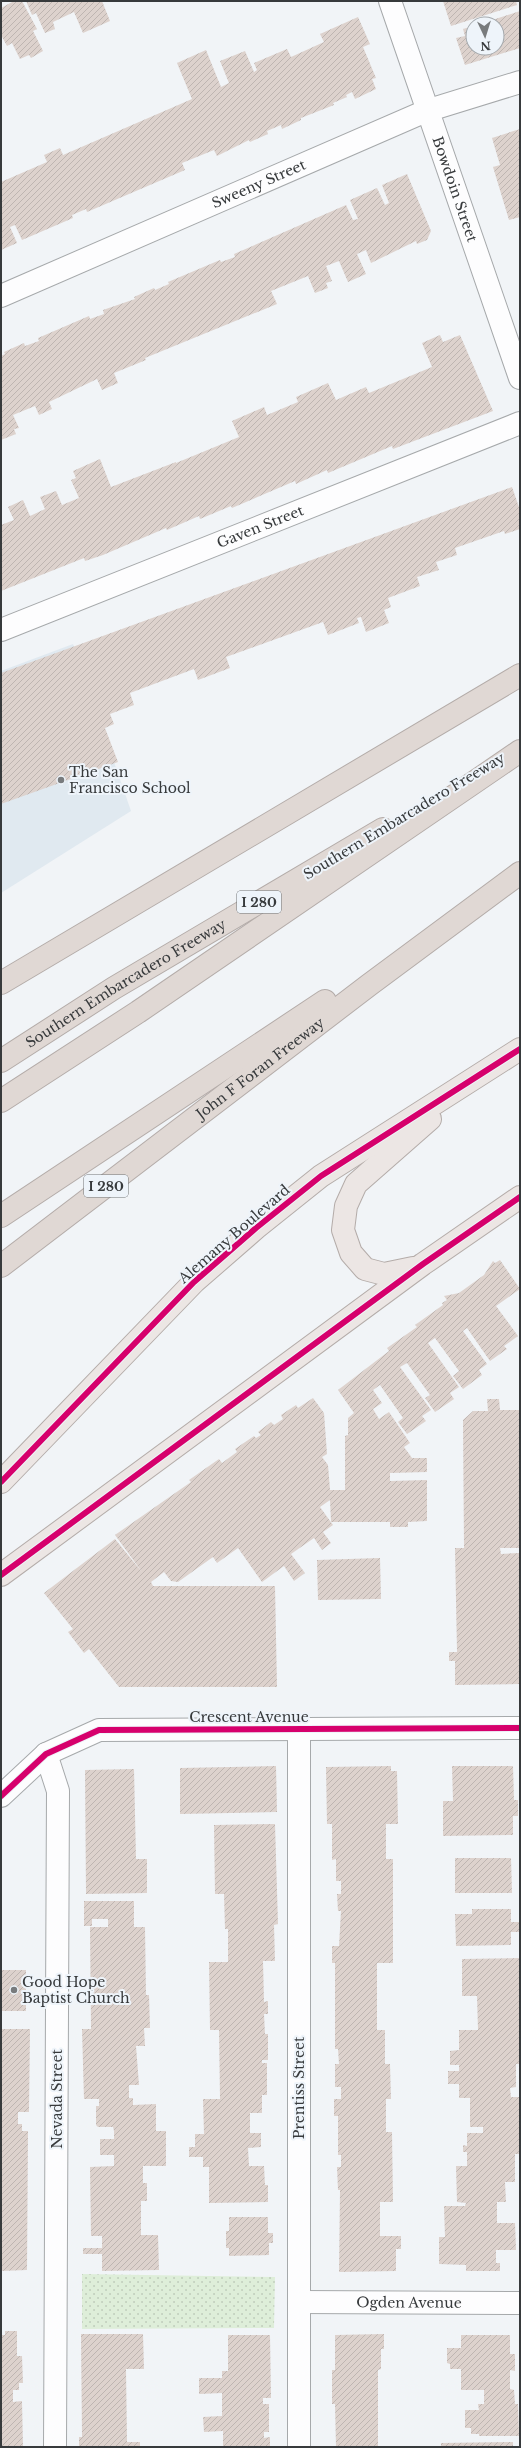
<svg xmlns="http://www.w3.org/2000/svg" width="521" height="2448" font-family="'Libre Baskerville',serif">
	<style>
		.built { fill: #e0e9f0 }
		.garden { fill: url(#garden-dots) }
		.building { fill: url(#building-hatch) }
		.lines { fill: none; stroke-linecap: round; stroke-linejoin: round }
		.minor-casing { stroke: #a6a9ab; stroke-width: 24 }
		.primary-casing { stroke: #b4aca9; stroke-width: 24 }
		.motorway-casing { stroke: #b4aca9; stroke-width: 24 }
		.minor { stroke: #fdfdfe; stroke-width: 22 }
		.primary { stroke: #ece6e4; stroke-width: 22 }
		.motorway { stroke: #e0d8d4; stroke-width: 22 }
		.cycleway-casing { stroke: #eef4fa; stroke-width: 8 }
		.cycleway { stroke: #d6006c; stroke-width: 6 }
		.poi-dot { fill: #787b7d; stroke: #eef4fa; stroke-width: 1.5 }
		.labels { text-anchor: middle; stroke-width: 4; stroke-linejoin: round; paint-order: stroke }
		.shield { fill: #eef4fa; stroke: #6e7275; stroke-width: 1 }
		.shield-label { font-size: 13px; font-weight: bold; fill: #373a3c }
		.street-label { font-size: 14px; fill: #373a3c; stroke: #eef4fa }
		.poi-label { font-size: 14px; fill: #373a3c; stroke: #eef4fa; text-anchor: start }
	</style>
	<defs>
		<pattern id="garden-dots" width="8" height="8" patternUnits="userSpaceOnUse"><rect width="8" height="8" fill="#deeed9"/><path d="M2 2h.1M6 6h.1" fill="none" stroke="#bfcdbb" stroke-width="1.8" stroke-linecap="round"/></pattern>
		<pattern id="building-hatch" width="6" height="6" patternUnits="userSpaceOnUse"><rect width="6" height="6" fill="#ddd2cd"/><path d="M-1 1l2-2M0 6l6-6M5 7l2-2" fill="none" stroke="#beb5b1"/></pattern>
	</defs>
	<rect width="100%" height="100%" fill="#f1f4f7"/>
	<polygon class="built" points="73,644 131,811 1,893 1,671"/>
	<polygon class="garden" points="82,2274 275,2277 274,2328 82,2329"/>
	<g class="building">
		<polygon points="14,1 22,1 37,29 33,31 43,51 31,58 29,55 20,59 12,43 7,46 1,35 1,8"/>
		<polygon points="26,1 102,1 110,21 83,33 74,12 53,22 55,29 45,33 36,13 32,15"/>
		<polygon points="443,1 516,1 517,5 451,26"/>
		<polygon points="520,11 520,48 465,65 456,38 465,36 463,29 473,26 473,48 497,48 497,24 480,24"/>
		<polygon points="358,17 370,44 363,47 376,78 372,79 376,89 355,99 352,92 346,95 347,97 333,103 334,105 301,118 301,120 282,129 281,125 267,131 268,134 250,142 249,140 217,156 214,150 182,163 185,170 87,212 86,209 72,215 73,218 22,240 15,225 10,227 17,243 1,250 1,182 47,162 44,155 60,148 63,155 192,99 177,63 206,50 221,87 229,83 220,61 245,51 254,72 257,70 254,63 287,49 291,57 324,42 320,34"/>
		<polygon points="520,129 520,217 509,220 493,167 500,165 492,138"/>
		<polygon points="407,174 431,231 427,240 417,244 416,241 371,263 366,250 357,254 366,274 348,282 339,261 326,266 332,281 326,283 328,288 315,293 308,276 271,291 277,304 145,358 146,360 114,373 118,383 102,390 97,379 49,402 52,409 39,415 35,406 13,415 19,428 14,429 16,434 1,440 1,356 5,354 4,352 24,343 25,346 39,341 38,338 89,316 90,319 104,314 103,310 135,299 134,297 154,288 155,290 169,284 168,282 220,260 221,262 235,257 234,254 346,205 353,220 358,219 350,200 377,188 385,205 389,203 382,185"/>
		<polygon points="440,335 443,342 460,335 493,411 393,449 392,446 328,473 327,470 296,484 295,481 232,508 231,506 200,519 199,516 167,530 166,528 103,555 85,561 84,558 1,591 1,525 14,520 8,507 23,500 30,516 45,509 40,497 56,491 62,505 79,498 71,480 76,478 73,471 100,459 111,487 176,462 176,463 239,437 232,421 264,407 267,415 298,402 296,397 328,383 336,400 366,387 369,393 432,367 422,343"/>
		<polygon points="512,487 520,510 520,529 505,534 504,531 455,548 457,555 436,562 439,570 417,577 420,586 388,598 391,607 384,610 389,623 366,632 361,617 357,618 359,623 328,635 323,622 226,657 230,668 198,680 194,669 130,693 134,705 110,714 114,724 105,728 118,762 1,804 1,673"/>
		<polygon points="500,1260 520,1289 496,1306 518,1336 504,1346 507,1349 490,1361 467,1328 463,1331 487,1364 479,1370 482,1375 463,1389 453,1376 459,1371 435,1338 428,1343 459,1387 450,1393 454,1399 435,1412 425,1398 430,1395 407,1363 400,1367 431,1410 422,1416 426,1421 407,1434 398,1422 403,1418 380,1385 373,1390 382,1403 373,1409 379,1419 389,1412 410,1443 404,1447 412,1458 427,1458 427,1472 390,1473 390,1481 427,1480 427,1521 408,1522 408,1527 390,1527 390,1522 331,1522 330,1500 320,1507 333,1525 323,1532 331,1543 322,1550 314,1538 291,1554 305,1573 294,1581 284,1566 262,1582 238,1548 217,1563 213,1557 178,1582 171,1581 164,1572 151,1582 153,1586 275,1586 277,1687 119,1687 89,1649 84,1653 68,1632 73,1629 44,1593 115,1539 142,1572 115,1535 191,1482 189,1480 219,1459 222,1463 237,1452 235,1449 254,1436 256,1438 261,1435 258,1432 271,1422 274,1425 283,1419 281,1415 296,1405 298,1408 313,1398 324,1413 327,1454 322,1457 328,1465 330,1490 345,1490 345,1436 348,1435 348,1418 354,1413 338,1390 389,1351 387,1348 417,1327 415,1325 443,1305 442,1303 447,1300 444,1296 459,1293 484,1275 493,1261 495,1263"/>
		<polygon points="487,1399 499,1399 500,1410 520,1410 520,1548 500,1548 501,1554 519,1553 519,1684 455,1685 455,1661 449,1661 449,1652 457,1652 455,1548 464,1548 463,1420 473,1411 488,1411"/>
		<polygon points="380,1558 381,1599 318,1600 317,1560"/>
		<polygon points="276,1766 277,1812 180,1814 180,1768"/>
		<polygon points="391,1766 391,1771 397,1771 398,1824 386,1824 386,1859 393,1859 393,1963 377,1963 377,2030 385,2030 385,2064 390,2064 391,2099 386,2099 386,2132 392,2132 393,2202 380,2202 380,2236 401,2236 401,2249 396,2249 396,2271 339,2272 340,2190 338,2190 337,2167 341,2167 341,2155 338,2155 338,2116 334,2116 334,2099 341,2099 341,2087 335,2087 335,2064 339,2064 338,2049 335,2049 335,1963 332,1963 332,1946 339,1946 341,1911 338,1911 337,1894 341,1894 341,1881 336,1881 336,1859 332,1860 332,1824 327,1824 326,1767"/>
		<polygon points="452,1766 513,1766 514,1800 518,1800 518,1816 513,1816 513,1835 443,1836 443,1801 453,1801"/>
		<polygon points="134,1769 136,1859 147,1859 147,1893 86,1894 85,1770"/>
		<polygon points="275,1824 278,1924 274,1925 275,1961 263,1961 264,2002 268,2001 268,2014 264,2014 265,2034 268,2034 268,2060 262,2060 262,2063 267,2063 267,2095 262,2095 262,2113 250,2113 250,2133 261,2133 261,2147 248,2148 249,2166 264,2166 265,2185 268,2185 268,2202 209,2203 209,2167 203,2167 203,2157 189,2157 189,2147 195,2147 195,2134 204,2134 203,2099 220,2099 219,2030 210,2030 209,1962 228,1962 228,1929 225,1929 224,1894 215,1894 214,1825"/>
		<polygon points="455,1858 511,1858 512,1893 455,1893"/>
		<polygon points="84,1901 134,1901 134,1927 145,1927 146,1995 149,1995 150,2028 144,2028 145,2046 136,2046 139,2085 129,2085 129,2098 133,2098 133,2105 156,2104 156,2131 166,2131 166,2166 143,2166 143,2183 147,2183 147,2201 141,2201 141,2235 158,2235 159,2270 102,2271 102,2254 83,2254 83,2248 102,2248 102,2236 91,2236 90,2167 114,2166 114,2155 100,2155 100,2139 114,2139 114,2131 113,2127 98,2127 96,2125 96,2106 99,2106 99,2099 84,2099 82,2029 91,2029 90,1927 108,1927 108,1919 92,1919 92,1926 84,1926"/>
		<polygon points="472,1909 511,1909 511,1922 519,1922 519,1932 511,1932 511,1945 456,1946 455,1914 472,1914"/>
		<polygon points="520,1958 520,2064 516,2064 516,2087 510,2088 511,2097 519,2097 519,2154 515,2154 515,2182 505,2182 506,2202 497,2202 497,2223 515,2223 516,2250 496,2250 496,2263 500,2263 500,2271 466,2271 466,2265 439,2264 439,2237 445,2237 444,2206 465,2206 466,2203 457,2202 456,2166 467,2166 467,2152 463,2152 463,2145 467,2146 467,2133 483,2133 483,2127 470,2127 470,2098 459,2098 459,2084 448,2084 448,2071 459,2071 459,2065 450,2065 450,2051 459,2050 459,2030 478,2030 477,1996 462,1996 462,1959"/>
		<rect x="1" y="1970" width="25" height="41"/>
		<polygon points="1,2029 30,2029 29,2112 18,2112 18,2124 22,2124 22,2131 28,2131 27,2270 1,2271"/>
		<polygon points="229,2217 268,2217 268,2233 273,2233 273,2243 269,2243 269,2255 229,2256 229,2248 226,2248 226,2231 229,2231"/>
		<polygon points="5,2331 17,2331 17,2356 22,2356 23,2383 19,2383 19,2390 13,2390 13,2402 22,2401 23,2447 1,2447 1,2335 5,2335"/>
		<polygon points="81,2334 143,2334 144,2369 126,2369 127,2442 140,2442 140,2447 79,2447 79,2437 82,2437"/>
		<polygon points="384,2334 384,2349 381,2349 381,2369 378,2370 378,2447 336,2447 335,2404 332,2404 332,2370 335,2370 335,2335"/>
		<polygon points="228,2335 270,2335 271,2398 263,2398 263,2404 269,2404 269,2432 264,2432 264,2438 270,2437 270,2447 223,2447 223,2431 204,2432 203,2417 222,2416 222,2393 199,2394 199,2378 222,2378 222,2371 228,2371"/>
		<polygon points="461,2335 510,2335 510,2354 515,2354 515,2371 510,2370 510,2389 514,2390 515,2404 518,2404 519,2436 479,2436 479,2434 471,2434 471,2428 465,2428 465,2410 479,2410 478,2404 484,2404 484,2390 461,2390 461,2369 450,2369 450,2364 447,2363 447,2348 461,2348"/>
		<polygon points="513,2442 513,2447 441,2447 441,2443"/>
	</g>
	<g class="lines">
		<defs>
			<g id="minor">
				<path id="s1" d="M 390,1 L 520,378"/>
				<path id="s2" d="M 1,296 L 426,111 L 520,82"/>
				<path id="s3" d="M 1,630 L 520,423"/>
				<polyline points="46,1754 58,1791 55,2447"/>
				<polyline points="1,1796 46,1754 99,1730 520,1728"/>
				<path id="s4" d="M 299,2302 L 520,2303"/>
				<polyline points="299,2447 299,1729"/>
			</g>
			<g id="primary">
				<polyline points="413,1268 384,1274 365,1269 351,1253 343,1230 346,1206 356,1184 430,1119"/>
				<polyline points="1,1482 194,1282 256,1228 321,1176 520,1049"/>
				<polyline points="1,1575 423,1264 520,1197"/>
			</g>
			<g id="motorway">
				<polyline points="1,983 520,675"/>
				<path id="s5" d="M 1,1061 L 114,988 L 383,829"/>
				<polyline points="1,1101 138,1012 520,751"/>
				<polyline points="1,1216 325,1001"/>
				<path id="s6" d="M 1,1266 L 369,985 L 520,873"/>
			</g>
		</defs>
		<use href="#minor" class="minor-casing"/>
		<use href="#primary" class="primary-casing"/>
		<use href="#motorway" class="motorway-casing"/>
		<use href="#minor" class="minor"/>
		<use href="#primary" class="primary"/>
		<use href="#motorway" class="motorway"/>
		<defs>
			<g id="cycleway">
				<polyline points="1,1482 194,1282 256,1228 321,1176 520,1049"/>
				<polyline points="1,1575 423,1264 520,1197"/>
				<polyline points="1,1796 46,1754 99,1730 520,1728"/>
			</g>
		</defs>
		<use href="#cycleway" class="cycleway-casing"/>
		<use href="#cycleway" class="cycleway"/>
	</g>
	<g class="poi-dot">
		<circle cx="61" cy="780" r="4"/>
		<circle cx="14" cy="1990" r="4"/>
	</g>
	<g class="labels">
		<g class="shield">
			<rect x="237" y="891" width="44" height="22" rx="3"/>
			<rect x="84" y="1175" width="44" height="22" rx="3"/>
		</g>
		<g class="shield-label">
			<text x="259" y="907">I 280</text>
			<text x="106" y="1191">I 280</text>
		</g>
		<g class="street-label">
			<text dy="5" stroke="none"><textPath href="#s2" startOffset="281">Sweeny Street</textPath></text>
			<text dy="5" stroke="none"><textPath href="#s1" startOffset="199">Bowdoin Street</textPath></text>
			<text dy="5" stroke="none"><textPath href="#s3" startOffset="279">Gaven Street</textPath></text>
			<text transform="translate(404 816) rotate(-31)" y="5">Southern Embarcadero Freeway</text>
			<text dy="5" stroke="none"><textPath href="#s5" startOffset="147">Southern Embarcadero Freeway</textPath></text>
			<text dy="5" stroke="none"><textPath href="#s6" startOffset="326">John F Foran Freeway</textPath></text>
			<text transform="translate(234 1234) rotate(-41)" y="5">Alemany Boulevard</text>
			<text x="249" y="1722">Crescent Avenue</text>
			<text transform="translate(299 2088) rotate(-90)" y="5">Prentiss Street</text>
			<text transform="translate(57 2099) rotate(-90)" y="5">Nevada Street</text>
			<text dy="5" stroke="none"><textPath href="#s4" startOffset="110">Ogden Avenue</textPath></text>
		</g>
		<g class="poi-label">
			<text x="69" y="777">The San<tspan x="69" dy="16">Francisco School</tspan></text>
			<text x="22" y="1987">Good Hope<tspan x="22" dy="16">Baptist Church</tspan></text>
		</g>
	</g>
	<rect width="521" height="2448" fill="none" stroke="#373a3c" stroke-width="4"/>
	<g transform="translate(485 36) rotate(176)"><circle r="19" fill="#eef4fa" stroke="#a5aaae"/>
	<path d="M0-3L7 15L0 10L-7 15Z" fill="#787b7d"/>
	<text y="-6" font-size="11" font-weight="bold" text-anchor="middle" fill="#373a3c">N</text>
	</g>
</svg>
